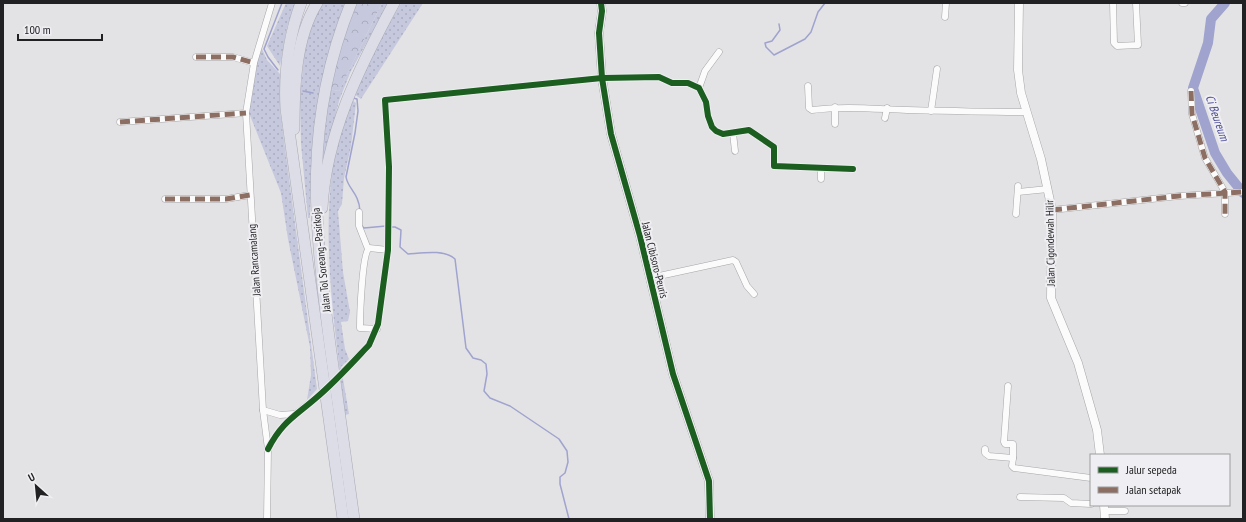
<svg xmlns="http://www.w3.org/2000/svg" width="1246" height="522" font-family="'PT Sans Narrow',sans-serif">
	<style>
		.grass { fill: url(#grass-dots) }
		.forest { fill: url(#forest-crowns) }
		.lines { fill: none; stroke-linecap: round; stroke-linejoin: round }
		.stream { stroke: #9fa3ce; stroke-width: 1.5 }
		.river { stroke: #9fa3ce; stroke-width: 10 }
		.minor-casing { stroke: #a6a6a8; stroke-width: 7 }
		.tertiary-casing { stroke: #a6a6a8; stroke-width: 9 }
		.motorway-casing { stroke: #a8a9b5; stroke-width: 12 }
		.minor { stroke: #fbfbfb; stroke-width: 6 }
		.tertiary { stroke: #fbfbfb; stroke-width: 8 }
		.motorway { stroke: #dddde8; stroke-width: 11 }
		.quiet { stroke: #8d6e63; stroke-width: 5; stroke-dasharray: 10 5; stroke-linecap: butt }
		.cycleway-casing { stroke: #efeff3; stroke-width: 8 }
		.cycleway { stroke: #1b5e20; stroke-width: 6 }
		.labels { text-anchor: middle; stroke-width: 4; stroke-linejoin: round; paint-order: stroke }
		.street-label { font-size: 11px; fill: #212123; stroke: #efeff3 }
		.water-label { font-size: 12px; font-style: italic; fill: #494995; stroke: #efeff3 }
	</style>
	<defs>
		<pattern id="grass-dots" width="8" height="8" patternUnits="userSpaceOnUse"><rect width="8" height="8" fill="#c6c8de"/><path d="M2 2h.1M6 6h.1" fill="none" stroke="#aaacbe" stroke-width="1.8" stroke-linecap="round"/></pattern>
		<pattern id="forest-crowns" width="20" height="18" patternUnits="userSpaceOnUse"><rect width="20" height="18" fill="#c6c8de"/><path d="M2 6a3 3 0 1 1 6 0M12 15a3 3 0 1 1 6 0" fill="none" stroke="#aaacbe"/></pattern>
	</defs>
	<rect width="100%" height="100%" fill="#e3e3e5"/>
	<g class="grass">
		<polygon points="286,3 296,3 287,27 280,66 267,46"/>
		<polygon points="319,3 347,3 315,128 311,167 310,218 308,218 301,144 300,99 306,35"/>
		<polygon points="382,3 388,3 350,73 339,101 319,180 329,89 339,91"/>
		<polygon points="401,3 423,3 361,99 354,94 369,60"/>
		<polygon points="262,49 267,60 280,74 280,110 317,389 307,400 311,375 310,347 288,239 281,193 249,113 258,58"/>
		<path d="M 351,99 L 356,103 L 351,146 L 344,178 L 342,204 L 338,211 L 343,272 L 350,312 L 348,321 L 341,322 L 345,349 L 349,359 L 341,367 L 349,414 L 345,415 C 336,334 322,253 332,172 C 335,147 343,123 351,99 Z"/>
	</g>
	<polygon class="forest" points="356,3 382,3 339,91 329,89 343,38"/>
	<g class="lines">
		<g class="stream">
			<polyline points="779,24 780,30 772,41 765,43 766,47 774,55 805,39 811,32 818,12 825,3"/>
			<polyline points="278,70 268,57 264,49 282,3"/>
			<polyline points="303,91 313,93"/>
			<path d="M 353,98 L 357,99 L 358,111 L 355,133 L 346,177 C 348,189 359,193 360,211"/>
			<polyline points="362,226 364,228 386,226"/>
			<path d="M 389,227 L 395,227 L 401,230 L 400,247 L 408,254 C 422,253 445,249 455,259 L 466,348 L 473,358 L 481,360 L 486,364 L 487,374 L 484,391 L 490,398 L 510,406 L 559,439 L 567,451 L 568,462 L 565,473 L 560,477 L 560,484 L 569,519"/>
		</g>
		<polyline class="river" points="1225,3 1211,19 1208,43 1193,88 1215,153 1227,173 1243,193"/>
		<defs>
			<g id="minor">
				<polyline points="1113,3 1114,43 1117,46 1138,45 1136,3"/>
				<polyline points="1182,3 1185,3"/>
				<polyline points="945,17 946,3"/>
				<polyline points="196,57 233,57 254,63"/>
				<path d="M 808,86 L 809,108 L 812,110 C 844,106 875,109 907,110 C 947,111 987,112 1027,112"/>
				<polyline points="699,88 705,71 719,52"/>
				<polyline points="1191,91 1192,114 1205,158 1225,192 1225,214"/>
				<polyline points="835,107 835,124"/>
				<polyline points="931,111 937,69"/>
				<polyline points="885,118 887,108"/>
				<polyline points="120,122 246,113"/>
				<polyline points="733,133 735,151"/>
				<polyline points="821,179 821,168"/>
				<polyline points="1018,192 1048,189"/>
				<polyline points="165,199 226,199 250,195"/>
				<polyline points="1052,210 1179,196 1243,192"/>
				<polyline points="359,212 359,226 368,249"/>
				<polyline points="1016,214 1018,186"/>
				<polyline points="650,278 733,260 736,262 747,286 754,294"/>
				<path d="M 377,329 L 360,328 C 360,315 362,254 369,248 L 388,250"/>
				<polyline points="344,371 369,345 378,324 388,250 389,167 385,100 602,78 659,77 672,83 688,83 699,88 706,102 708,116 712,127 716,131 723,134 749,130 774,147 774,166 853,169"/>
				<polyline points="1008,386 1004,442 1005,444 1013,444 1013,458"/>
				<polyline points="263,410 280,415 294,414"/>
				<path d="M 268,449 C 280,425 295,414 316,398"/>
				<polyline points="985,449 985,453 989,456 1013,458 1012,466 1014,468 1091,478"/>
				<polyline points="1020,497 1064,498 1071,503 1091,504"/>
				<polyline points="1104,511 1125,511"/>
				<polyline points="267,519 268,449 263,410 246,113 254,63 272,3"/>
			</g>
			<g id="tertiary">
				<polyline points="601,3 602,11 599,33 602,78 611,134 640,236 673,374 709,481 710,519"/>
				<polyline points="1019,3 1018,70 1021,93 1041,159 1052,210 1051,298 1078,363 1097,430 1100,455"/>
				<polyline points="1104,505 1105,519"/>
			</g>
			<g id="motorway">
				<path d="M 301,3 C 288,38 284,72 286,109 L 343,519"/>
				<path d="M 351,3 C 303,122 314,222 330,345 C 338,403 346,461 354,519"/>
				<path d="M 294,129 C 294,88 295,39 317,3"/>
				<path d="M 322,208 C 326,134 359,68 394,3"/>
			</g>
		</defs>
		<use href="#minor" class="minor-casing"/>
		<use href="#tertiary" class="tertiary-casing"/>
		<use href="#motorway" class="motorway-casing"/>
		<use href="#minor" class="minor"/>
		<use href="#tertiary" class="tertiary"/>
		<use href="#motorway" class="motorway"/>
		<g class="quiet">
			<polyline points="196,57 233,57 254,63"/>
			<polyline points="1191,91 1192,114 1205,158 1225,192 1225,214"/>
			<polyline points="120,122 246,113"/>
			<polyline points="165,199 226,199 250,195"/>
			<polyline points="1052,210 1179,196 1243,192"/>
		</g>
		<defs>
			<g id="cycleway">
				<polyline points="601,3 602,11 599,33 602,78 611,134 640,236 673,374 709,481 710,519"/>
				<path d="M 268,449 C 282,422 294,417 316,398 C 335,382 352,363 369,345 L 378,324 L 388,250 L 389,167 L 385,100 L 602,78 L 659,77 L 672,83 L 688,83 L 699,88 L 706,102 L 708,116 L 712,127 L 716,131 L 723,134 L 749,130 L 774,147 L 774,166 L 853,169"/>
			</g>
		</defs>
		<use href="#cycleway" class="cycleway-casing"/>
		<use href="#cycleway" class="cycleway"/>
	</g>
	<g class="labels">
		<g class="street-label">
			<text transform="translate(1050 243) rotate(-91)" y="4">Jalan Cigondewah Hilir</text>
			<text transform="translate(254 260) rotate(-94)" y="4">Jalan Rancamalang</text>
			<text transform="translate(321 260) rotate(-96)" y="4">Jalan Tol Soreang–Pasirkoja</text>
			<text transform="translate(655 260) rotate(76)" y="4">Jalan Cibisoro-Peuris</text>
		</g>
		<g class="water-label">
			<text transform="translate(1217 118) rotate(71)" y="4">Ci Beureum</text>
		</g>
	</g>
	<rect width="1246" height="522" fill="none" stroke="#212123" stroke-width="8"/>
	<rect x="1090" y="454" width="140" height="52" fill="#efeff3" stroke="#9d9da0"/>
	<rect x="1098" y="467" width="20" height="6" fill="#1b5e20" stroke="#9d9da0"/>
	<text x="1126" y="474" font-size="12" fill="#212123">Jalur sepeda</text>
	<rect x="1098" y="487" width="20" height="6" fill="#8d6e63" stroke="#9d9da0"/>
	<text x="1126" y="494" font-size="12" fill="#212123">Jalan setapak</text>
	<g transform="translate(36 486) rotate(333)" stroke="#efeff3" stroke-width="3" paint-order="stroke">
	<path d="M0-3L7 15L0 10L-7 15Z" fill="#212123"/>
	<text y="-6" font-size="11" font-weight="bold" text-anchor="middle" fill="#212123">U</text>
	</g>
	<path d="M18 34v6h84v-6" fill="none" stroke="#212123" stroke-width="2"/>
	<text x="24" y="34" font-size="12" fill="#212123" stroke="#efeff3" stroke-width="3" paint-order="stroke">100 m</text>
</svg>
